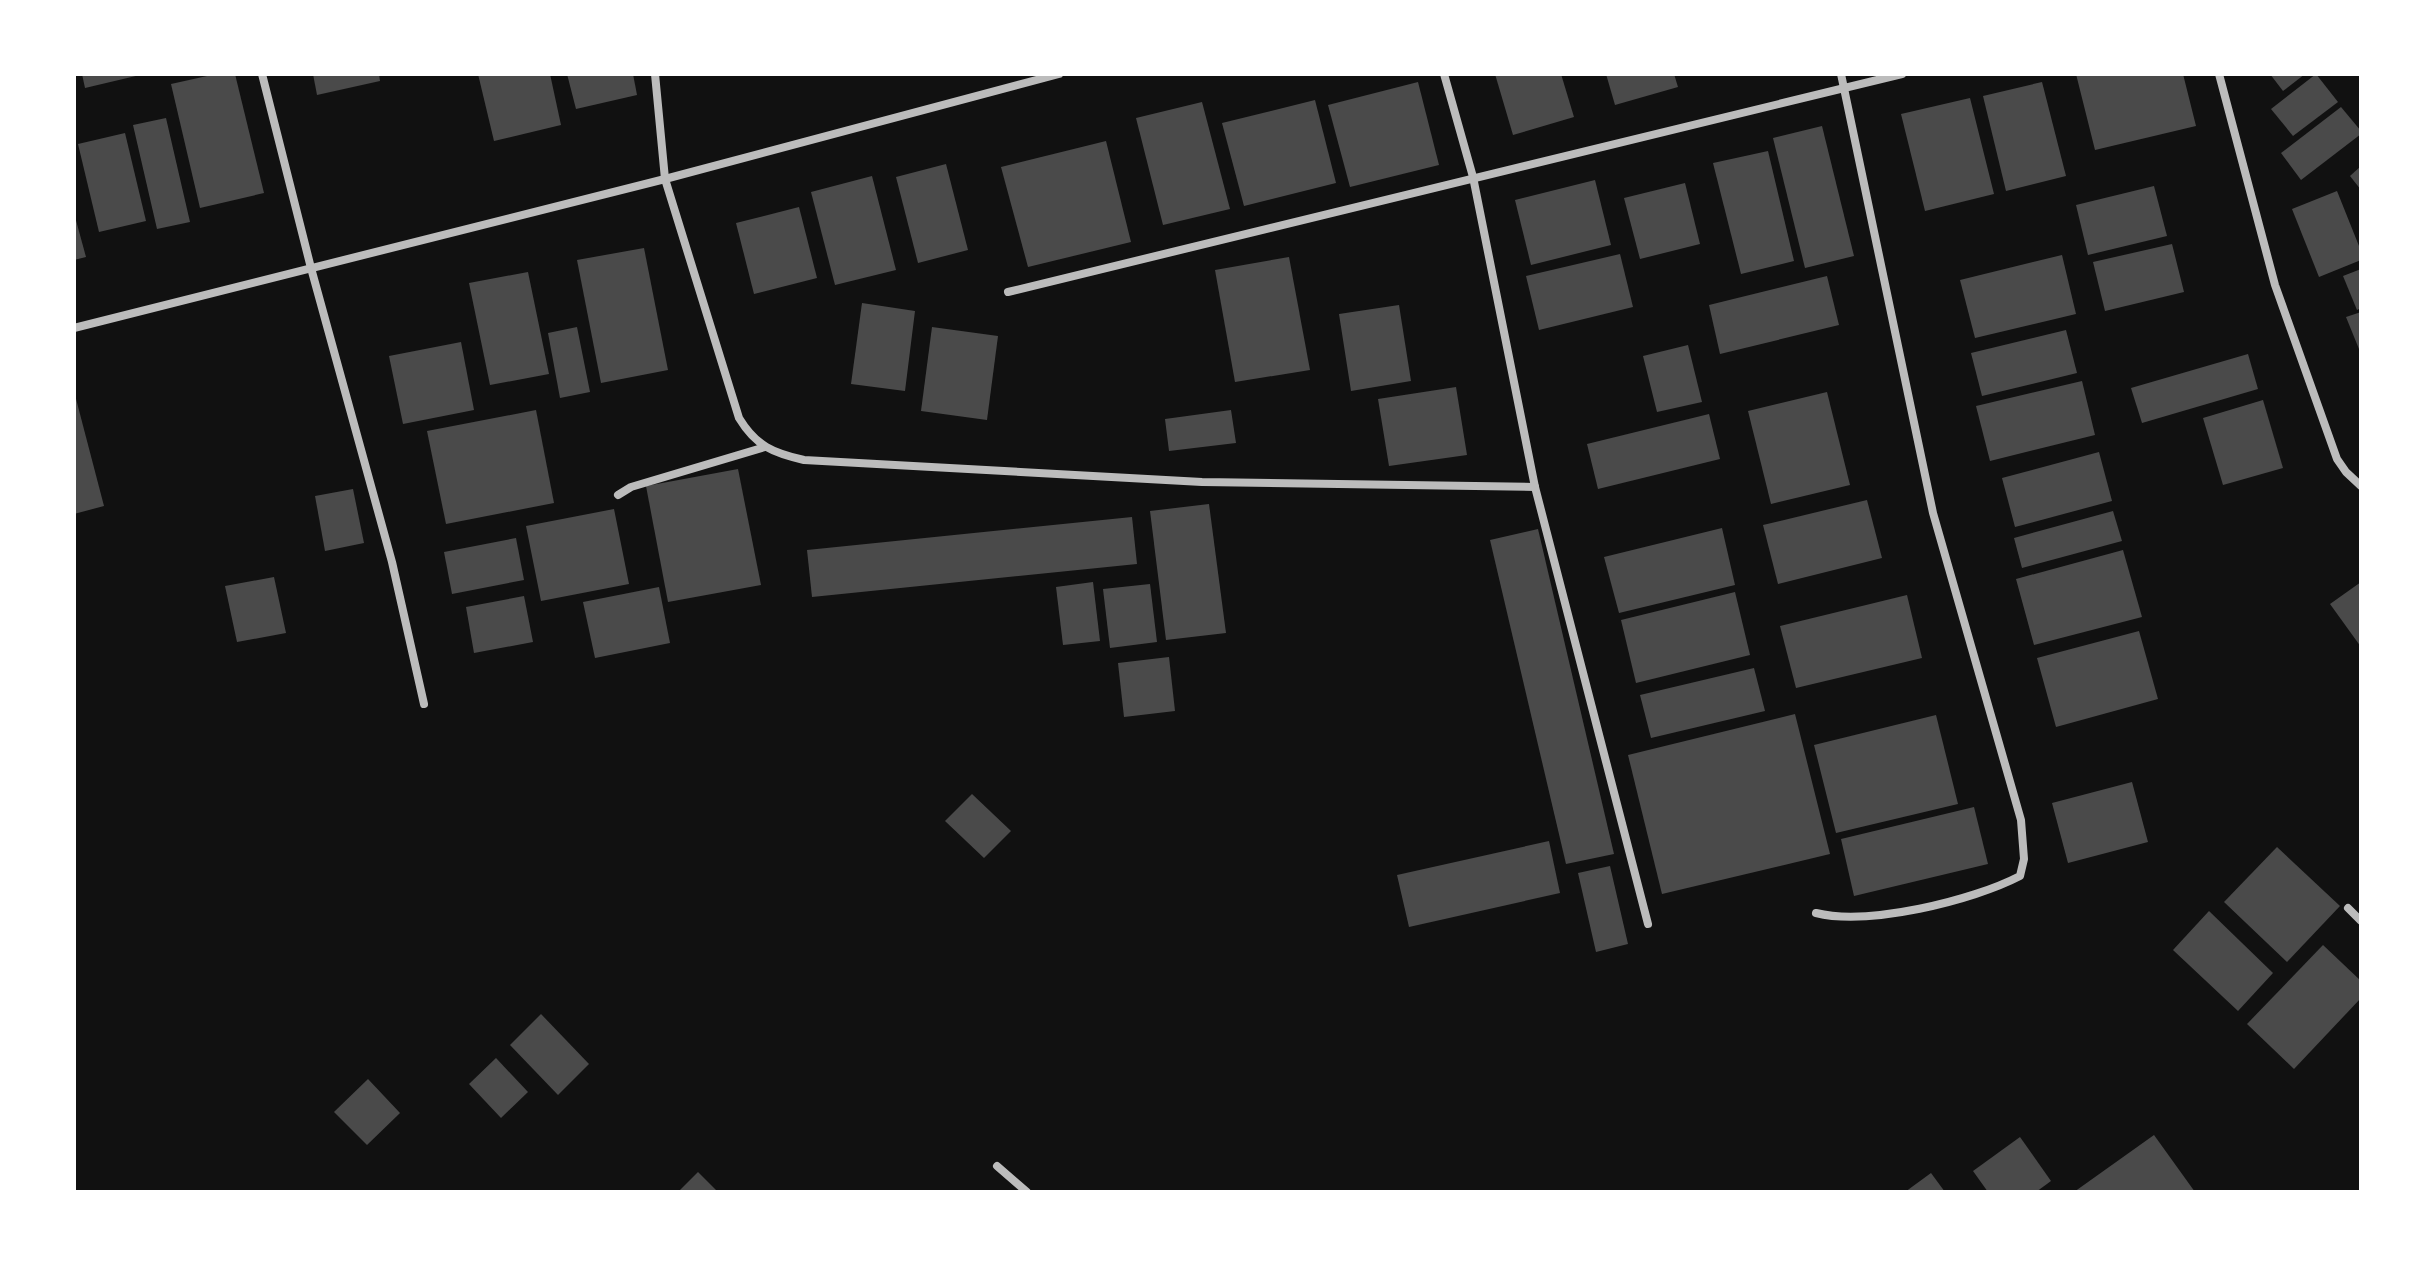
<svg xmlns="http://www.w3.org/2000/svg" width="2435" height="1266" font-family="Arial,sans-serif">
	<style>
		.building { fill: #4a4a4a }
		.lines { fill: none; stroke-linecap: round; stroke-linejoin: round }
		.minor { stroke: #bcbcbc; stroke-width: 8 }
	</style>
	<rect width="100%" height="100%" fill="#111"/>
	<g class="building">
		<polygon points="82,74 140,74 140,75 85,88"/>
		<polygon points="216,74 235,74 264,193 200,208 171,84"/>
		<polygon points="313,74 379,74 380,81 317,95"/>
		<polygon points="478,74 550,74 561,125 494,141"/>
		<polygon points="567,74 633,74 637,95 576,109"/>
		<polygon points="1495,74 1561,74 1574,117 1513,135"/>
		<polygon points="1606,74 1674,74 1678,87 1615,105"/>
		<polygon points="2076,74 2183,74 2196,126 2095,150"/>
		<polygon points="2270,74 2305,74 2283,91"/>
		<polygon points="2316,74 2338,102 2293,136 2271,109"/>
		<polygon points="1418,82 1439,165 1350,187 1328,105"/>
		<polygon points="2042,82 2066,176 2006,191 1983,96"/>
		<polygon points="1970,98 1994,194 1925,211 1901,114"/>
		<polygon points="1315,100 1336,183 1244,206 1222,123"/>
		<polygon points="1202,102 1230,209 1163,225 1136,118"/>
		<polygon points="2341,107 2361,131 2361,134 2301,180 2281,153"/>
		<polygon points="166,118 190,222 157,229 133,125"/>
		<polygon points="1822,126 1854,256 1805,268 1773,138"/>
		<polygon points="125,133 146,221 99,232 78,144"/>
		<polygon points="1106,141 1131,242 1028,267 1001,167"/>
		<polygon points="1768,151 1794,261 1741,274 1713,163"/>
		<polygon points="946,164 968,250 918,263 896,177"/>
		<polygon points="2361,166 2361,190 2350,176"/>
		<polygon points="872,176 896,270 835,285 811,192"/>
		<polygon points="1595,180 1611,245 1531,265 1515,200"/>
		<polygon points="1685,183 1700,244 1640,259 1624,198"/>
		<polygon points="2154,186 2167,236 2088,255 2076,205"/>
		<polygon points="2337,191 2361,251 2361,260 2319,277 2292,209"/>
		<polygon points="799,207 817,278 754,294 736,223"/>
		<polygon points="74,213 86,257 74,260"/>
		<polygon points="2172,244 2184,292 2105,311 2093,262"/>
		<polygon points="644,248 668,370 601,383 577,260"/>
		<polygon points="1620,254 1633,307 1539,330 1526,276"/>
		<polygon points="2062,255 2076,314 1975,338 1960,280"/>
		<polygon points="1289,257 1310,370 1235,382 1215,270"/>
		<polygon points="2361,269 2361,308 2357,310 2343,276"/>
		<polygon points="528,272 549,374 490,385 469,283"/>
		<polygon points="1827,276 1839,325 1720,354 1709,305"/>
		<polygon points="862,303 915,311 905,391 851,384"/>
		<polygon points="1399,305 1411,381 1351,391 1339,314"/>
		<polygon points="2361,312 2361,354 2346,317"/>
		<polygon points="577,327 590,392 560,398 548,333"/>
		<polygon points="932,327 998,336 987,420 921,411"/>
		<polygon points="2066,330 2077,373 1982,396 1971,353"/>
		<polygon points="461,342 474,410 403,424 389,356"/>
		<polygon points="1688,345 1702,402 1657,412 1643,356"/>
		<polygon points="2248,354 2258,389 2142,423 2131,388"/>
		<polygon points="2082,381 2095,435 1990,461 1976,406"/>
		<polygon points="1456,387 1467,455 1389,466 1378,399"/>
		<polygon points="1827,392 1850,485 1771,504 1748,411"/>
		<polygon points="75,395 104,506 74,514 74,396"/>
		<polygon points="2263,400 2283,468 2223,485 2203,418"/>
		<polygon points="536,410 554,503 446,524 427,431"/>
		<polygon points="1231,410 1236,443 1169,451 1165,419"/>
		<polygon points="1709,414 1720,459 1598,489 1587,444"/>
		<polygon points="2099,452 2112,501 2015,527 2002,478"/>
		<polygon points="738,469 761,585 668,602 646,486"/>
		<polygon points="353,489 364,543 325,551 315,496"/>
		<polygon points="1867,500 1882,558 1778,584 1763,525"/>
		<polygon points="1209,504 1226,633 1166,640 1150,511"/>
		<polygon points="614,509 629,584 541,601 526,526"/>
		<polygon points="2113,511 2122,541 2022,568 2014,538"/>
		<polygon points="1132,517 1137,564 812,597 807,550"/>
		<polygon points="1722,528 1735,585 1619,613 1604,557"/>
		<polygon points="1538,529 1614,854 1566,864 1490,540"/>
		<polygon points="516,538 524,580 452,594 444,552"/>
		<polygon points="2123,550 2142,617 2034,645 2016,579"/>
		<polygon points="274,577 286,633 237,642 225,586"/>
		<polygon points="1093,582 1100,641 1063,645 1056,587"/>
		<polygon points="2361,582 2361,647 2330,604"/>
		<polygon points="1150,584 1157,642 1110,648 1103,589"/>
		<polygon points="659,587 670,643 595,658 583,602"/>
		<polygon points="1735,592 1750,655 1636,683 1621,620"/>
		<polygon points="1907,595 1922,658 1796,688 1780,626"/>
		<polygon points="524,596 533,642 474,653 466,607"/>
		<polygon points="2139,631 2158,699 2056,727 2037,658"/>
		<polygon points="1169,657 1175,711 1124,717 1118,663"/>
		<polygon points="1754,668 1765,711 1651,738 1640,695"/>
		<polygon points="1795,714 1830,854 1662,894 1628,755"/>
		<polygon points="1936,715 1958,804 1836,833 1814,745"/>
		<polygon points="2132,782 2148,842 2068,863 2052,803"/>
		<polygon points="972,794 1011,831 984,858 945,821"/>
		<polygon points="1974,807 1988,864 1854,896 1841,839"/>
		<polygon points="1549,841 1560,893 1409,927 1397,875"/>
		<polygon points="2277,847 2340,906 2287,962 2224,902"/>
		<polygon points="1610,866 1628,944 1596,952 1578,873"/>
		<polygon points="2209,911 2273,973 2238,1011 2173,950"/>
		<polygon points="2323,945 2361,981 2361,998 2294,1069 2247,1024"/>
		<polygon points="541,1014 589,1064 558,1095 510,1045"/>
		<polygon points="496,1058 528,1092 501,1118 469,1084"/>
		<polygon points="368,1079 400,1113 367,1145 334,1112"/>
		<polygon points="2154,1135 2195,1192 2074,1192"/>
		<polygon points="2020,1137 2051,1181 2036,1192 1988,1192 1973,1171"/>
		<polygon points="698,1172 718,1192 678,1192"/>
		<polygon points="1931,1173 1945,1192 1905,1192"/>
	</g>
	<g class="lines">
		<g class="minor">
			<polyline points="262,74 311,268 392,562 424,704"/>
			<path d="M 655,74 L 665,179 L 739,418 C 756,446 773,453 804,460 L 1202,482 L 1535,487"/>
			<polyline points="1444,74 1473,177 1535,487 1648,924"/>
			<polyline points="2219,74 2275,285 2337,459 2346,472 2361,486"/>
			<polyline points="1008,292 1902,74"/>
			<polyline points="74,328 665,179 1059,74"/>
			<polyline points="618,495 631,487 765,447"/>
			<polyline points="2348,908 2361,921"/>
			<path d="M 1816,913 C 1868,926 1972,901 2020,876 L 2024,859 L 2021,820 L 1933,513 L 1841,74"/>
			<polyline points="997,1166 1027,1192"/>
		</g>
	</g>
	<rect width="2435" height="1266" fill="none" stroke="#ffffff" stroke-width="152"/>
</svg>
